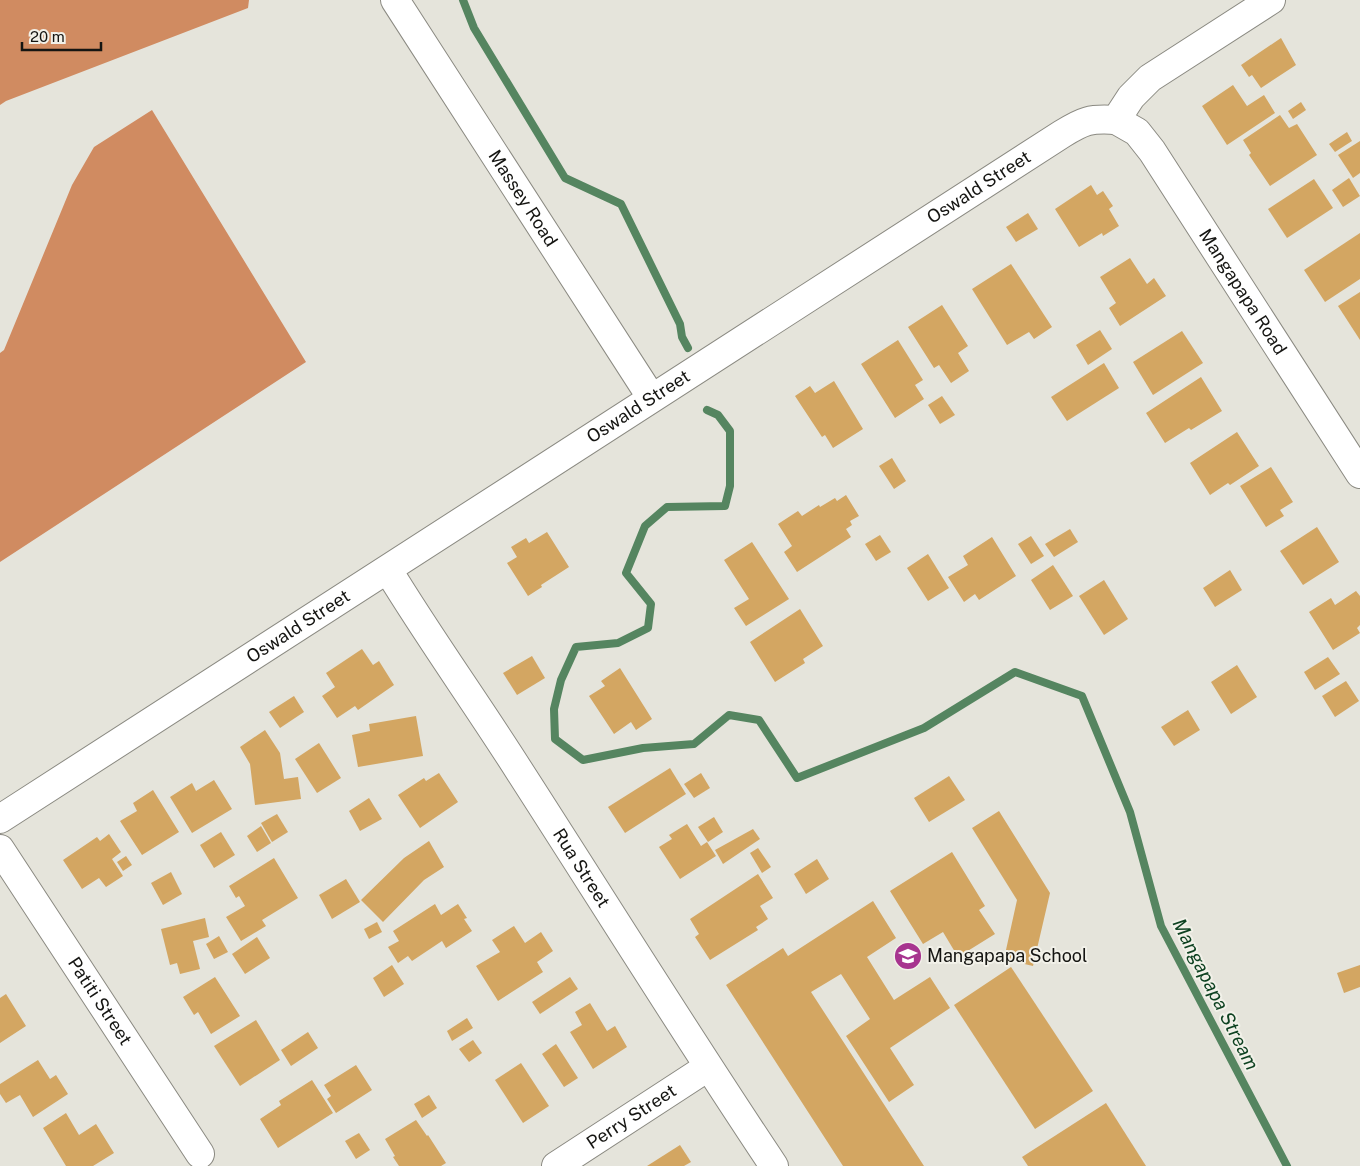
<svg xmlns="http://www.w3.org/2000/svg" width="1360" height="1166" font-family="'Public Sans',sans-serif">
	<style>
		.forest { fill: #d08b61 }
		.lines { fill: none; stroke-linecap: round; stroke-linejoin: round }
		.stream { stroke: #558560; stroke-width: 8 }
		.building { fill: #d3a662 }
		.street-casing { stroke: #8b8a82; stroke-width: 30 }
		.street { stroke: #fff; stroke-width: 28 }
		.labels { text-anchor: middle; stroke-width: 4; stroke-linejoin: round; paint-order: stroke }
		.street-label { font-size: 18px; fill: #151512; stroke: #f2f1e9 }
		.poi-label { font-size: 18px; fill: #151512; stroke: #f2f1e9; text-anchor: start }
		.water-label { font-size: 19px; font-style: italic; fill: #0e4221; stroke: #f2f1e9 }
	</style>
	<rect width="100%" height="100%" fill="#e5e4db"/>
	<g class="forest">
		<polygon points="0,0 249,0 248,8 6,101 0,105"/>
		<polygon points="152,110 306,362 0,562 0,353 4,350 72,185 94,147"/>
	</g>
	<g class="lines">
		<g class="stream">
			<polyline points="463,0 474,28 565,178 621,204 680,324 682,337 688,348"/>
			<polyline points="707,410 718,415 730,431 730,486 725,506 667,507 645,526 626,573 651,604 648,628 618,643 576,647 561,680 554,709 555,739 583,760 643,748 694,744 729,715 759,720 797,778 924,728 1015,672 1082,696 1130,812 1161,926 1287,1166"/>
		</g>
	</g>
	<g class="building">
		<polygon points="1281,38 1296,65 1261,88 1252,75 1249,77 1241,65"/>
		<polygon points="1233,85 1247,106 1264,95 1275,113 1227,145 1202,106"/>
		<polygon points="1301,102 1306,110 1293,119 1288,111"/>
		<polygon points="1280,115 1289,128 1297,124 1317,155 1270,186 1249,155 1251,153 1243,140"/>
		<polygon points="1347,132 1352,141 1335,152 1329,144"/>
		<polygon points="1360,141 1360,173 1353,178 1338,155"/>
		<polygon points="1349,178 1360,196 1343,207 1332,190"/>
		<polygon points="1314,179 1333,208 1287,238 1268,209"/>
		<polygon points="1091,185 1097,195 1103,191 1113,206 1109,209 1119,226 1103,236 1102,233 1079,247 1055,209"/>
		<polygon points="1028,213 1038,229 1016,242 1006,227"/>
		<polygon points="1360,233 1360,279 1325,302 1304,270"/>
		<polygon points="1130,258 1147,284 1154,278 1166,296 1120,326 1109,308 1116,303 1100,277"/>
		<polygon points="1011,264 1052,327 1034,339 1029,332 1007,345 972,289"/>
		<polygon points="1360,292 1360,340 1338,306"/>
		<polygon points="942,305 968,346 958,353 969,371 951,383 939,365 934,368 908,327"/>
		<polygon points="1100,330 1112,349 1088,365 1076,345"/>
		<polygon points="1182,331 1203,363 1153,395 1133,362"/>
		<polygon points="898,340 923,380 915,385 924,399 895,418 861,364"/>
		<polygon points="1104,363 1119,388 1067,421 1051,397"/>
		<polygon points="1201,377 1222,411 1191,430 1189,428 1165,443 1146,413"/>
		<polygon points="834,381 863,429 833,448 825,435 822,437 795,396 810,386 815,393"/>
		<polygon points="942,396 955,415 940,424 928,405"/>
		<polygon points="1237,432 1259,466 1230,485 1228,483 1210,495 1190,463"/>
		<polygon points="892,458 906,481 894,489 879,466"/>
		<polygon points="1271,467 1293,502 1280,510 1284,516 1266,527 1240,486"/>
		<polygon points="846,495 859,516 850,521 852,525 846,529 851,537 797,572 784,552 792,546 778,524 798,511 802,516 819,505 820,507 835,498 837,501"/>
		<polygon points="1317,527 1339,562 1303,585 1280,551"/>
		<polygon points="1070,529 1078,542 1054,557 1045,544"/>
		<polygon points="547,532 569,567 541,585 542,587 528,596 507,563 517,557 511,547 526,538 529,543"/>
		<polygon points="880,535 891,552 876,561 865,544"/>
		<polygon points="1031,536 1044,556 1031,564 1018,544"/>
		<polygon points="992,537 1016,576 979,600 975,594 964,602 948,577 968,565 963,556"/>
		<polygon points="752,542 789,599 746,626 734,608 749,599 724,560"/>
		<polygon points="928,554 949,588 928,601 907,568"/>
		<polygon points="1053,565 1073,596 1050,610 1031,580"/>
		<polygon points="1230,570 1242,590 1215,607 1203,588"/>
		<polygon points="1104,580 1128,619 1104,635 1079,596"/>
		<polygon points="1356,591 1360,596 1360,625 1357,628 1360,633 1333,650 1309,612 1331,598 1335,605"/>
		<polygon points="800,609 823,646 803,659 805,663 775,682 750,642"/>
		<polygon points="362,649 373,665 379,661 394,685 358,710 355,706 337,718 322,696 335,687 326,673"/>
		<polygon points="532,656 545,678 517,695 503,673"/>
		<polygon points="1328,657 1340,674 1315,690 1304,672"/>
		<polygon points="1237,665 1257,697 1231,714 1211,682"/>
		<polygon points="620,668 652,719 636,730 631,722 614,734 589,696 605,686 601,681"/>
		<polygon points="1346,681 1359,701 1335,717 1322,696"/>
		<polygon points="294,696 304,712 280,728 269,712"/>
		<polygon points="1188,710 1200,730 1174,746 1161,727"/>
		<polygon points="416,716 423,756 358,767 352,735 370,731 369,724"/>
		<polygon points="265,730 280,753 284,779 298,777 301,799 255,805 250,764 240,747"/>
		<polygon points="319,743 341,778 317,793 295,759"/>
		<polygon points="670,768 686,794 625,833 608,807"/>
		<polygon points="439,773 458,802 420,828 398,795 424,778 426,781"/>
		<polygon points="701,773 710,788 694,798 684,784"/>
		<polygon points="949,776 965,800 929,822 914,798"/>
		<polygon points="214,780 232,809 192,833 170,797 192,783 196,791"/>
		<polygon points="153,790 179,832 142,855 120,821 137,811 133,803"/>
		<polygon points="369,798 382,819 360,831 349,811"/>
		<polygon points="999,811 1050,893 1033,966 1004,959 1017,900 972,828"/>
		<polygon points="277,814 288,832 272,842 261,823"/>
		<polygon points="714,817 723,832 708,842 698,827"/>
		<polygon points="687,824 701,846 707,842 716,856 680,879 659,847 672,839 669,835"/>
		<polygon points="261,826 271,843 257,852 247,836"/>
		<polygon points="753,829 760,839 723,864 715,850"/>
		<polygon points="221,832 235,855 214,868 200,845"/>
		<polygon points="109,834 121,852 112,859 123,876 106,887 99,878 82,889 63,860 97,837 100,841"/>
		<polygon points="429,841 444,867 424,880 383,922 361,900 404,858"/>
		<polygon points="758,848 771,867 762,873 750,853"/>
		<polygon points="952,852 985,906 979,910 995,934 958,957 943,932 923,944 890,891"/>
		<polygon points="126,856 132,865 123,871 117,862"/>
		<polygon points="274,858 298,898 262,920 266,926 241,941 226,917 245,906 239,896 236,898 229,886"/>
		<polygon points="817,859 829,879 806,894 794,874"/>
		<polygon points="171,872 182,894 163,905 151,883"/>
		<polygon points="758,874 773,898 760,906 768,919 756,927 758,930 710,960 695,937 699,934 690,919"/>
		<polygon points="346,879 360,902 332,919 319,895"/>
		<polygon points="873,901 896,938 867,957 894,1000 930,977 950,1008 890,1048 914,1085 889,1102 846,1036 870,1019 841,974 811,992 924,1166 843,1166 726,985 783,948 788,956"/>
		<polygon points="435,904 441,915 458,904 467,918 464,919 472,931 446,948 442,941 412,961 408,956 398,963 388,947 399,941 393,931"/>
		<polygon points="205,918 209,937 193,941 200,969 180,974 177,963 170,965 161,929"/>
		<polygon points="377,922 382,932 369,939 364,929"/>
		<polygon points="514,926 525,943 541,932 553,951 537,962 543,972 498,1001 476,966 500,952 492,940"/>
		<polygon points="219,936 228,952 214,959 206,944"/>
		<polygon points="257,937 270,958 245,974 232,954"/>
		<polygon points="392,965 404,984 384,997 373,978"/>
		<polygon points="1360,965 1360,987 1344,993 1337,973"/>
		<polygon points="1011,967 1093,1091 1035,1129 954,1005"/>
		<polygon points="215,977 240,1016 211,1034 198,1012 194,1015 183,997"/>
		<polygon points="570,977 578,989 540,1014 532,1002"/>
		<polygon points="6,994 26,1026 0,1043 0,998"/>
		<polygon points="590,1003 607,1031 615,1026 627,1047 593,1069 570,1032 582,1025 575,1012"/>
		<polygon points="467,1018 473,1028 452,1041 447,1031"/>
		<polygon points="256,1020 280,1060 240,1086 214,1046"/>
		<polygon points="308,1032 318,1048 291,1066 281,1050"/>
		<polygon points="473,1040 482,1053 469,1062 459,1049"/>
		<polygon points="556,1044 578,1078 564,1087 542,1054"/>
		<polygon points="38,1060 50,1079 56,1075 68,1094 33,1117 20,1095 6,1103 0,1094 0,1084"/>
		<polygon points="521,1063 549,1106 523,1123 495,1080"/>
		<polygon points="356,1065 372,1090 336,1113 327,1099 331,1096 324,1085"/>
		<polygon points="312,1080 333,1113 278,1148 260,1119 281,1105 279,1101"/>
		<polygon points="429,1095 437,1108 422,1118 414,1104"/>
		<polygon points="1106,1103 1146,1166 1028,1166 1022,1157"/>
		<polygon points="66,1113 79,1135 96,1124 114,1153 93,1166 66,1166 43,1128"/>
		<polygon points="416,1120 427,1136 428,1135 446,1163 441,1166 399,1166 393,1157 395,1156 385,1139"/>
		<polygon points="359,1133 370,1150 356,1159 345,1141"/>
		<polygon points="680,1145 691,1162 684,1166 647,1166"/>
	</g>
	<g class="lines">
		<defs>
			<g id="street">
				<path id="s1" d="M 395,0 L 651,397"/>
				<path id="s2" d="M 1116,120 L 1137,132 L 1152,151 L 1360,474"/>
				<path id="s3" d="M 388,570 C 430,639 477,704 520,772 C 605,904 687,1036 774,1166"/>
				<path id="s4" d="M 0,819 C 354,591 707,361 1062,134 C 1083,121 1090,118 1116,120 L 1131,97 L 1150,78 L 1271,0"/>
				<path id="s5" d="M 0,849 L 200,1154"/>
				<path id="s6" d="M 556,1166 L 708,1067"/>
			</g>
		</defs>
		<use href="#street" class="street-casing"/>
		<use href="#street" class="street"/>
	</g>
	<defs>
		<symbol id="school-disc" viewBox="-11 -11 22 22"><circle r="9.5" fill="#a7348f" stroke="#f2f1e9"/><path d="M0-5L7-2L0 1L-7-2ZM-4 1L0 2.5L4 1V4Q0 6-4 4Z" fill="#fff"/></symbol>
	</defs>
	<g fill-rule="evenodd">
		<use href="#school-disc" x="892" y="940" width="32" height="32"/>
	</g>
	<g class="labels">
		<g class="street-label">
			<text dy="6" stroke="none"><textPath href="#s4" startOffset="1165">Oswald Street</textPath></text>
			<text dy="6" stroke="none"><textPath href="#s1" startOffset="236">Massey Road</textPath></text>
			<text dy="6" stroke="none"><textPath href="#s2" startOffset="216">Mangapapa Road</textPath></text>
			<text dy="6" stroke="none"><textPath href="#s4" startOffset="760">Oswald Street</textPath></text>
			<text dy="6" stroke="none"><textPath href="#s4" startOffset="355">Oswald Street</textPath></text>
			<text dy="6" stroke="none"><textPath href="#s3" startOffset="355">Rua Street</textPath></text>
			<text dy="6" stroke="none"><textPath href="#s5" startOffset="182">Patiti Street</textPath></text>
			<text dy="6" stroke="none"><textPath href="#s6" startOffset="90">Perry Street</textPath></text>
		</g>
		<g class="poi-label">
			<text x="927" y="962">Mangapapa School</text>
		</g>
		<g class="water-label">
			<text transform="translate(1216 994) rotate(63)" y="7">Mangapapa Stream</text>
		</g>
	</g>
	<path d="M22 42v8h79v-8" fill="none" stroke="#151512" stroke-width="2.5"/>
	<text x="30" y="42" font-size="15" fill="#151512" stroke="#f2f1e9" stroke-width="4" paint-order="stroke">20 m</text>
</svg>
